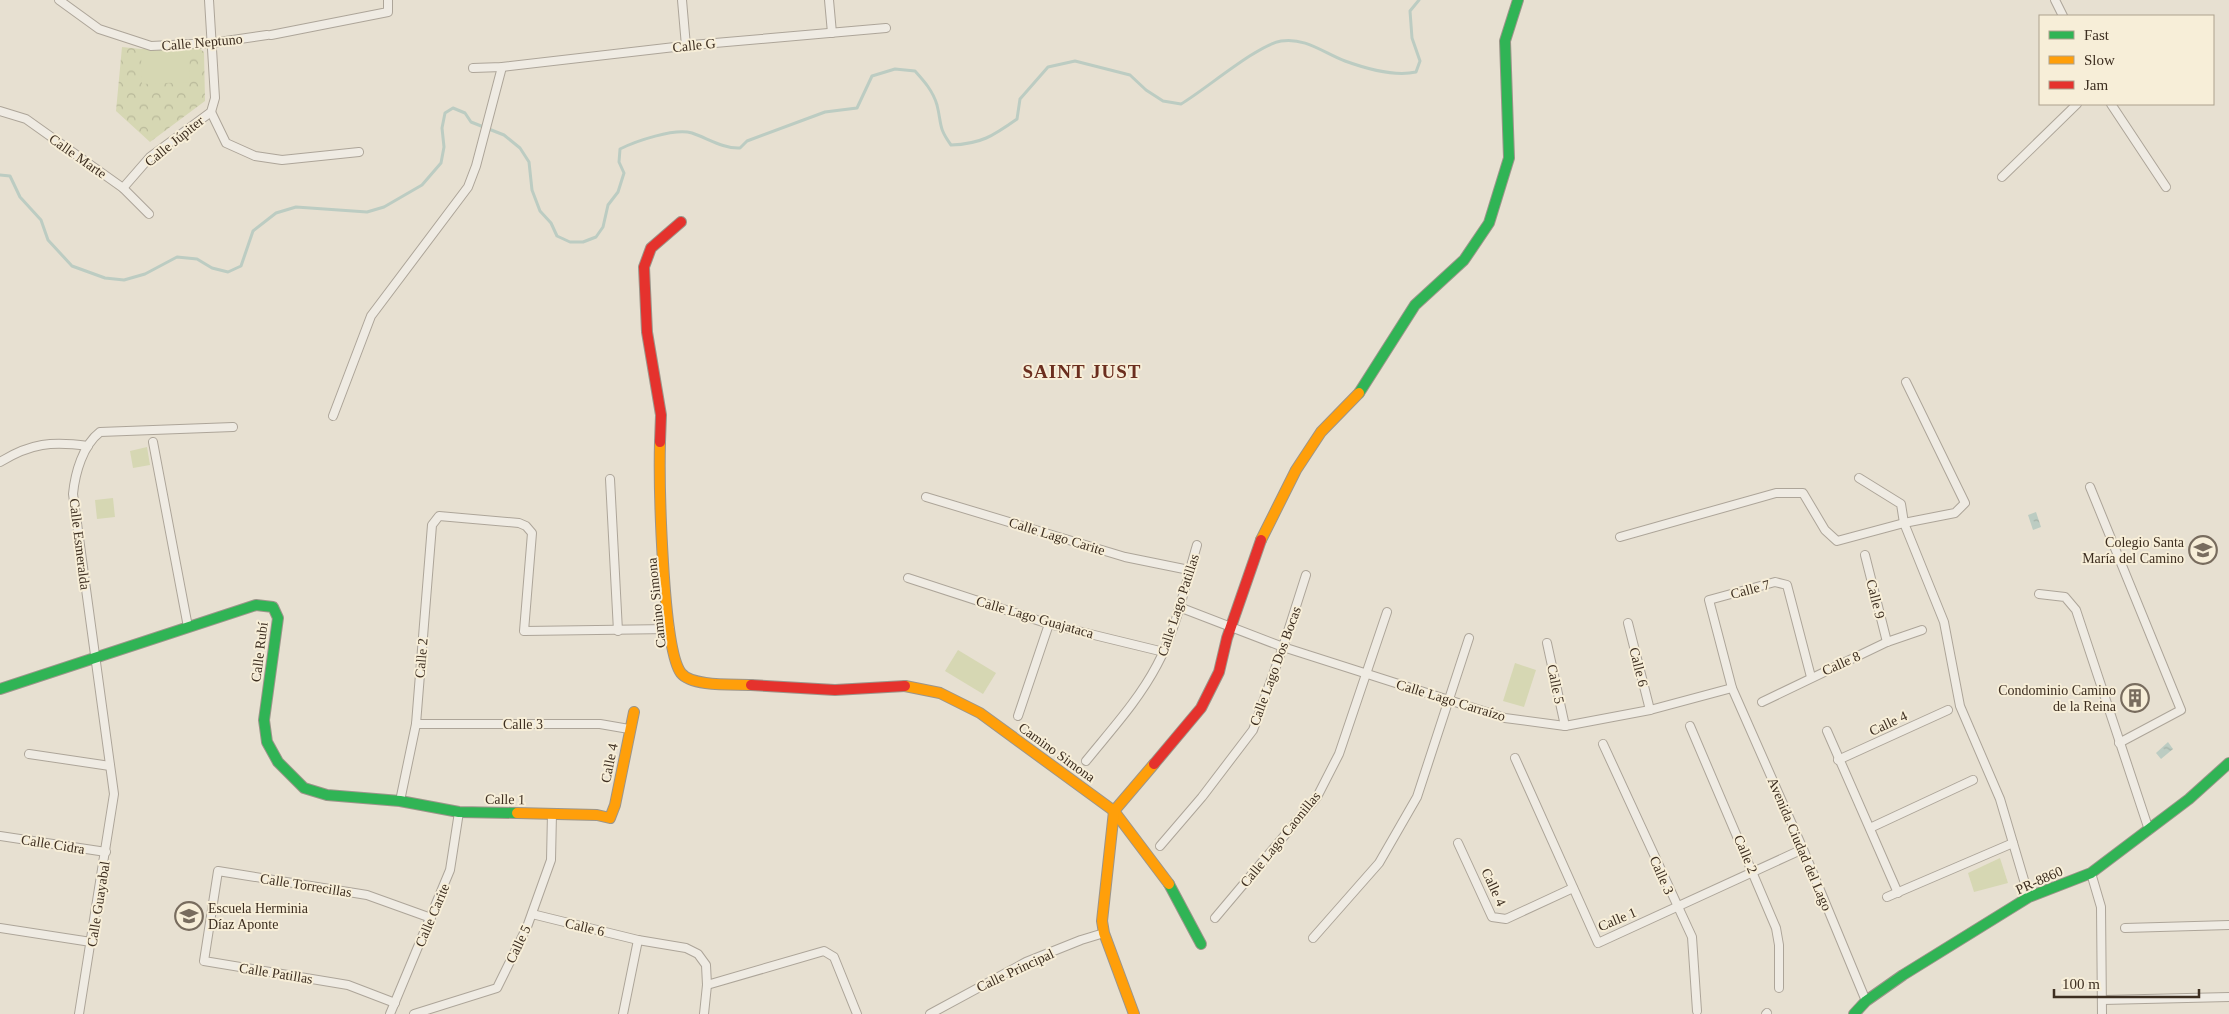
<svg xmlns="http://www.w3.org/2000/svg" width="2229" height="1014" font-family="'Times New Roman',serif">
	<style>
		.park { fill: url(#park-crowns) }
		.garden { fill: #d6d7b3 }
		.water { fill: url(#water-ripples) }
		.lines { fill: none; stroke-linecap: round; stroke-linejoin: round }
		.stream { stroke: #bcccc2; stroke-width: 3 }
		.street-casing { stroke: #ada599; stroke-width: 10 }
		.fast-casing { stroke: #9c958a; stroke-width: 12 }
		.slow-casing { stroke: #9c958a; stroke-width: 12 }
		.jam-casing { stroke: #9c958a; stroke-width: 12 }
		.street { stroke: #efebe3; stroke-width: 8 }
		.fast { stroke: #30b455; stroke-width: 10 }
		.slow { stroke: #ff9f0a; stroke-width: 10 }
		.jam { stroke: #e5322d; stroke-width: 10 }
		.labels { text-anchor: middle; stroke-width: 4; stroke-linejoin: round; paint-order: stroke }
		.street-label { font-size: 14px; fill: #3d2e20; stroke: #f7eed8 }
		.poi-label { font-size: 14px; fill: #3d2e20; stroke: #f7eed8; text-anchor: end }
		.district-label { font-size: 19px; font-weight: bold; letter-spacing: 1px; fill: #6b2e1e; stroke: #f7eed8 }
	</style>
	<defs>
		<pattern id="park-crowns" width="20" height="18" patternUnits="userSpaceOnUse" patternTransform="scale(1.25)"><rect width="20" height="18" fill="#d6d7b3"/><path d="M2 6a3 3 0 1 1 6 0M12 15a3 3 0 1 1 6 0" fill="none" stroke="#b9b99a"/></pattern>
		<pattern id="water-ripples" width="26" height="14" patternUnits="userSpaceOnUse" patternTransform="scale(1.25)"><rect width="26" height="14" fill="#bcccc2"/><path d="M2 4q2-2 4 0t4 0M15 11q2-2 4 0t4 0" fill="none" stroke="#a2b0a6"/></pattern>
	</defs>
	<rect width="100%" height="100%" fill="#e7e0d1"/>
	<polygon class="park" points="122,47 141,49 199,48 204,52 205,101 150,142 116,111"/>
	<g class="garden">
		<polygon points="189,49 190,82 142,84 141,51"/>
		<polygon points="147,447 150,465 133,468 130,451"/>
		<polygon points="113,498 115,517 97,519 95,500"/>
		<polygon points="958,650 996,673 983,694 945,671"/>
		<polygon points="1515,663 1536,670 1524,707 1503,701"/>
		<polygon points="2000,858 2008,883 1974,892 1968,873"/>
	</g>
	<g class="water">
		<polygon points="2036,512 2041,527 2033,530 2028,515"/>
		<polygon points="2168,742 2173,749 2161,759 2156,753"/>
	</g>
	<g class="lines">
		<path class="stream" d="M 0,175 L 10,176 L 20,197 L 41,220 L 48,240 L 72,266 L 105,278 L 124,280 L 145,274 L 177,257 L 197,259 L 212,268 L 228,272 L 241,266 L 253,231 L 276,213 L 296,207 L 367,212 L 384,207 L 422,185 L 441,163 L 444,147 L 442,128 L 445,113 L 453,108 L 465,113 L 471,122 L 504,135 L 520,148 L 529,162 L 532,190 L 540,211 L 551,223 L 557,236 L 570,242 L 583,242 L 596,237 L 603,227 L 608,205 L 618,192 L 624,173 L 619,162 L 620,149 C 636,141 674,128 692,133 C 707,138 724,149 740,148 L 747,141 L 825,112 L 857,108 L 872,76 L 895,69 L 915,71 C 924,81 933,91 937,105 C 942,125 938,127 951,145 C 981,144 993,136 1017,119 L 1020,99 L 1048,67 L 1075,61 L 1130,75 L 1146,90 L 1163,101 L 1181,104 C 1205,90 1257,45 1281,41 C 1305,37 1324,53 1345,61 C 1367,69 1394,77 1416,72 L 1420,61 L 1412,38 L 1410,11 L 1419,0"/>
		<defs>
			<g id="street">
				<polyline points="59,0 99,29 151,46 212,43 267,35"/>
				<polyline points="682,0 686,46"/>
				<polyline points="829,0 832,33"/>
				<polyline points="2055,0 2063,16"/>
				<polyline points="271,35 388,12 388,0"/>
				<polyline points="473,68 502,67 692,45 886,28"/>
				<polyline points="2111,104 2166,187"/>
				<polyline points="0,111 26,119 123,188 149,214"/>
				<polyline points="211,112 226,143 255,156 282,160 359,152"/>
				<polyline points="2002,177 2077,104"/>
				<polyline points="123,188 150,157 211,112 215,98 209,0"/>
				<polyline points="333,416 371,316 468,187 476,166 502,67"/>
				<polyline points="153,442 188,627"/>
				<path d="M 0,462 C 31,443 52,441 88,446"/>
				<polyline points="1859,478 1901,504 1904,523 1944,622 1960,706 2000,799 2029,897"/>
				<polyline points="610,479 618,631"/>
				<polyline points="2090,487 2181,710 2119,743"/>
				<polyline points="926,497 1125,557 1189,570"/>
				<polyline points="1620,537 1776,493 1803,493 1825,530 1837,541 1904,523 1955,513 1965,503 1906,382"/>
				<polyline points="1865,555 1887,642"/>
				<polyline points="908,578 1049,624 1164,652"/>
				<polyline points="2039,594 2065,597 2076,610 2149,830"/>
				<polyline points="1179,607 1283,647 1505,718 1565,726 1650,710 1732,688"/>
				<polyline points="1628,623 1650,710"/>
				<polyline points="1547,643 1565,726"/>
				<polyline points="1811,677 1787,585 1775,582 1709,600 1732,688 1803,849 1866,1001"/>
				<polyline points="1762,702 1887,642 1922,630"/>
				<polyline points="1018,716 1049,624"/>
				<polyline points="416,724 600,724 629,729"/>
				<polyline points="1690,726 1776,928 1779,945 1779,988"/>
				<polyline points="1827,731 1898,893"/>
				<polyline points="1603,744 1692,937 1697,1011"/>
				<polyline points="29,754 110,766"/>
				<polyline points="1515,758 1598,943 1803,849"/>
				<polyline points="1838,760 1948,710"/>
				<path d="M 1086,761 C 1111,730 1138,701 1157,665 C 1177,628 1185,585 1197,545"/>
				<polyline points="400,801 416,724 432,525 439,516 519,523 526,526 532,533 524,631 670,629"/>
				<polyline points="1870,828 1973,780"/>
				<polyline points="0,836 106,852"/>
				<polyline points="1458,843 1492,917 1506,919 1573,888"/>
				<polyline points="1160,846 1202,797 1253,730 1283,647 1306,575"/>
				<polyline points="2091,873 2101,907 2102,1014"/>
				<polyline points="1887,897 2013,843"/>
				<polyline points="532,914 638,940 686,948 698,954 706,965 707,985 704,1014"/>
				<polyline points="1215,918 1317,797 1339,754 1387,612"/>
				<polyline points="0,928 91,942"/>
				<polyline points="2125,928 2229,925"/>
				<polyline points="1313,938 1379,863 1417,797 1469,638"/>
				<polyline points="707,985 824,951 834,957 857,1014"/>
				<polyline points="2103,1000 2229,997"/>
				<polyline points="395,1003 348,985 204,961 218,871 367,895 431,918"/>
				<path d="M 79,1014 L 114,794 L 73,494 C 75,473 83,445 100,432 L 233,427"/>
				<polyline points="390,1014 450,870 459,812"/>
				<polyline points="414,1014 497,988 527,927 551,860 552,813"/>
				<polyline points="623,1014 638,940"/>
				<polyline points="930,1014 1026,962 1081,940 1104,933"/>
				<polyline points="1766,1014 1767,1013"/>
			</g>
			<g id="fast">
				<polyline points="1359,393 1415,305 1464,260 1489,223 1509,158 1505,41 1518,0"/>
				<polyline points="0,689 256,605 273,607 278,618 264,720 267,742 278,762 304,788 327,795 400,801 459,812 517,813"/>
				<polyline points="1169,884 1201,944"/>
				<polyline points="1854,1014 1866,1001 1903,975 2029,897 2091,873 2189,799 2229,763"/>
			</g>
			<g id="slow">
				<path d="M 660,442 C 659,480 662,648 681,673 C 692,687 734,684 751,685"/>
				<polyline points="1261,540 1296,470 1321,432 1359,393"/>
				<polyline points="905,686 940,693 980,713 1114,811 1169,884"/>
				<polyline points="517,813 597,815 610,818 615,805 634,712"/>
				<polyline points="1134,1014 1104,933 1102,921 1114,811 1154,764"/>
			</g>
			<g id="jam">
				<polyline points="660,442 661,415 647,332 644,267 651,248 681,222"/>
				<polyline points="751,685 835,690 905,686"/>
				<polyline points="1154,764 1201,708 1219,672 1227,638 1261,540"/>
			</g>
		</defs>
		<use href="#street" class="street-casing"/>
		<use href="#fast" class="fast-casing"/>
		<use href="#slow" class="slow-casing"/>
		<use href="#jam" class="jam-casing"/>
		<use href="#street" class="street"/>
		<use href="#fast" class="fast"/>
		<use href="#slow" class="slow"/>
		<use href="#jam" class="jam"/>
	</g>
	<defs>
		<symbol id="school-ring" viewBox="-11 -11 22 22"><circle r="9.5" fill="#f7eed8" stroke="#786c5e" stroke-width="1.5"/><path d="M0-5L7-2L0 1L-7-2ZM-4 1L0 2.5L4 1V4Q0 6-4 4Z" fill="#786c5e"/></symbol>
		<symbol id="building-ring" viewBox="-11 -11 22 22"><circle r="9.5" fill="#f7eed8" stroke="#786c5e" stroke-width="1.5"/><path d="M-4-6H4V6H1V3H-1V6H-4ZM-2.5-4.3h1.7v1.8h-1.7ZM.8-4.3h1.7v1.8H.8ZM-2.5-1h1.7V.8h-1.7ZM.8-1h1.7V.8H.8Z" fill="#786c5e"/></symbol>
	</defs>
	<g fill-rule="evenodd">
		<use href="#school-ring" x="2187" y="534" width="32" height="32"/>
		<use href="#building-ring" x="2119" y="682" width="32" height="32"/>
		<use href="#school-ring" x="173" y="900" width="32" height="32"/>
	</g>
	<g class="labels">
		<g class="street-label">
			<text transform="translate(202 42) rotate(-5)" y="5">Calle Neptuno</text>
			<text transform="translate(694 45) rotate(-6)" y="5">Calle G</text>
			<text transform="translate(174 141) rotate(-39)" y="5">Calle Júpiter</text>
			<text transform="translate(78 156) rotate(35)" y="5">Calle Marte</text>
			<text transform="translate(1057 536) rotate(17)" y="5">Calle Lago Carite</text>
			<text transform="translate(80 544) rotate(83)" y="5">Calle Esmeralda</text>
			<text transform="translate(1750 589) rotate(-15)" y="5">Calle 7</text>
			<text transform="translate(1876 599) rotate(76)" y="5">Calle 9</text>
			<text transform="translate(656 603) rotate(-96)" y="5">Camino Simona</text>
			<text transform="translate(1178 605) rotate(-72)" y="5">Calle Lago Patillas</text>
			<text transform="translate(1035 617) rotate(16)" y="5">Calle Lago Guajataca</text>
			<text transform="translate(259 652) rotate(-83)" y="5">Calle Rubí</text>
			<text transform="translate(421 658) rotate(-85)" y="5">Calle 2</text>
			<text transform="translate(1841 663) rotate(-24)" y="5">Calle 8</text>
			<text transform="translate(1275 666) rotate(-70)" y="5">Calle Lago Dos Bocas</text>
			<text transform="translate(1639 667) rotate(76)" y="5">Calle 6</text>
			<text transform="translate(1556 684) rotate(78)" y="5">Calle 5</text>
			<text transform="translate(1451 700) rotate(17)" y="5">Calle Lago Carraízo</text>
			<text transform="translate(1888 723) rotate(-25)" y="5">Calle 4</text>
			<text x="523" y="729">Calle 3</text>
			<text transform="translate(1057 752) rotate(36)" y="5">Camino Simona</text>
			<text transform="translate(609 763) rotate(-79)" y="5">Calle 4</text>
			<text transform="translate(505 799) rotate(1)" y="5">Calle 1</text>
			<text transform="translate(1280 839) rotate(-51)" y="5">Calle Lago Caonillas</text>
			<text transform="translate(53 844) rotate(9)" y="5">Calle Cidra</text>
			<text transform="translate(1800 844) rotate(67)" y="5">Avenida Ciudad del Lago</text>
			<text transform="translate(1746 854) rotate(67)" y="5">Calle 2</text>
			<text transform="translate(1662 875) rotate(66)" y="5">Calle 3</text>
			<text transform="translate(2039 880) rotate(-24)" y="5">PR-8860</text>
			<text transform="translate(306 885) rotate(9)" y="5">Calle Torrecillas</text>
			<text transform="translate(1494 887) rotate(65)" y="5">Calle 4</text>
			<text transform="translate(98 904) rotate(-81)" y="5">Calle Guayabal</text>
			<text transform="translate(432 915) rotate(-67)" y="5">Calle Carite</text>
			<text transform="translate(1617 919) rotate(-23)" y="5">Calle 1</text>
			<text transform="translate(585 927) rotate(13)" y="5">Calle 6</text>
			<text transform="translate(518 944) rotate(-65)" y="5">Calle 5</text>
			<text transform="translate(1015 970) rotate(-25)" y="5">Calle Principal</text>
			<text transform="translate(276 973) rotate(9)" y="5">Calle Patillas</text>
		</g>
		<g class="poi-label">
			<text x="2184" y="547">Colegio Santa<tspan x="2184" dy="16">María del Camino</tspan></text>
			<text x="2116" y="695">Condominio Camino<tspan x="2116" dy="16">de la Reina</tspan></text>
			<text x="208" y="913" text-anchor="start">Escuela Herminia<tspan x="208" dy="16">Díaz Aponte</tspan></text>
		</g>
		<g class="district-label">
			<text x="1082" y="378">SAINT JUST</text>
		</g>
	</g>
	<rect x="2039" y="15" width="175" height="90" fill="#f7eed8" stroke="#ada18e"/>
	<rect x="2049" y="31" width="25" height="8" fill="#30b455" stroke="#ada18e"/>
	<text x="2084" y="40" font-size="15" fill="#3d2e20">Fast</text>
	<rect x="2049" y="56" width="25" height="8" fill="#ff9f0a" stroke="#ada18e"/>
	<text x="2084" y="65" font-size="15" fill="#3d2e20">Slow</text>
	<rect x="2049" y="81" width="25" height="8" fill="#e5322d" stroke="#ada18e"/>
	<text x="2084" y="90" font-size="15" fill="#3d2e20">Jam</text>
	<path d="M2054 989v8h145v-8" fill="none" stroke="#3d2e20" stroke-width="2.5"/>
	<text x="2062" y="989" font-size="15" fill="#3d2e20" stroke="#f7eed8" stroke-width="4" paint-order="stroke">100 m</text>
</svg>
